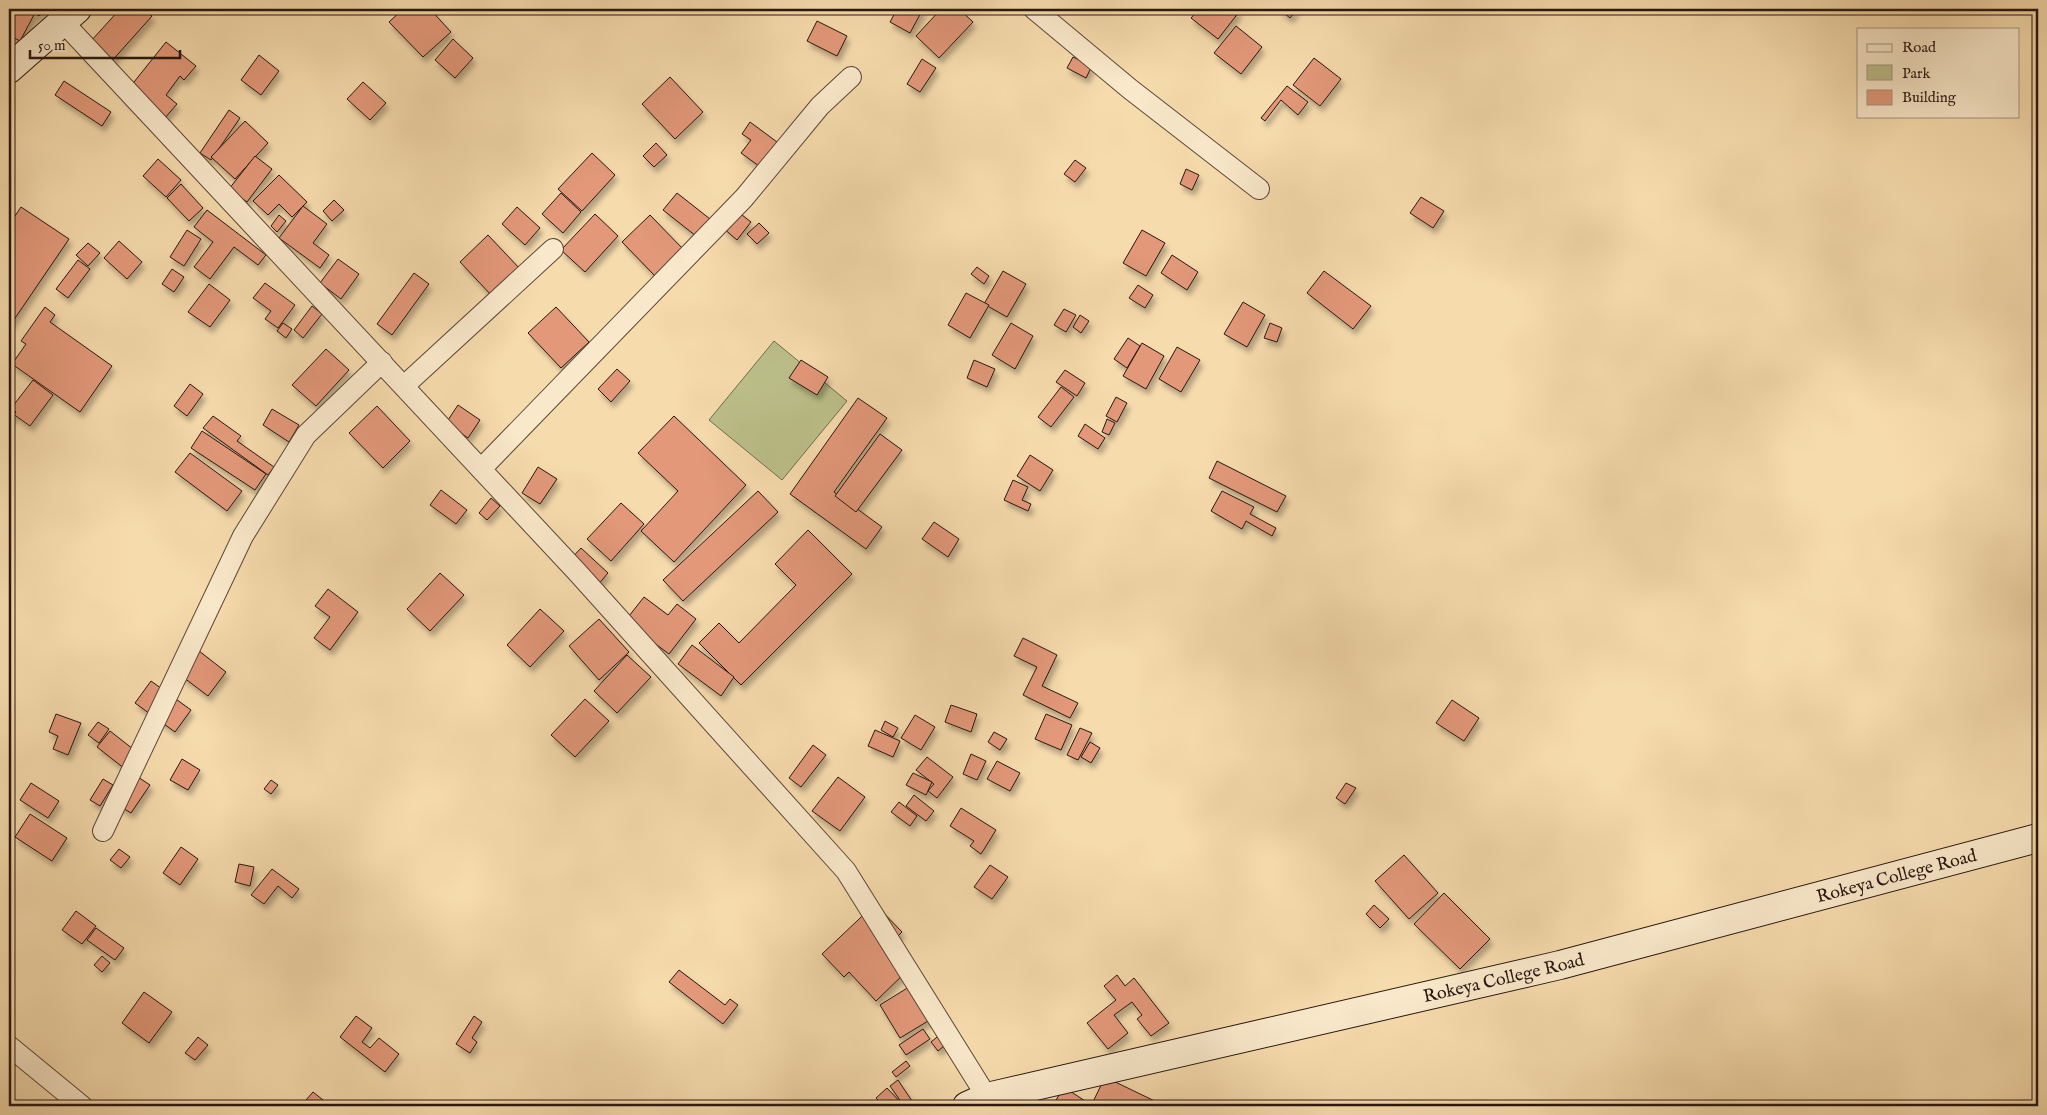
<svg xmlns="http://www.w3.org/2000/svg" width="2047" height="1115" font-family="'IM FELL English',serif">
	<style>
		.green { fill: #bcc08a; stroke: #726c4d }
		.building { fill: #e29879; stroke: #291710; filter: url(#shadow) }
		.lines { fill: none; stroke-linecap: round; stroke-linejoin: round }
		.street-casing { stroke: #5c4837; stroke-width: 22 }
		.secondary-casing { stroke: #291710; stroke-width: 30 }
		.street { stroke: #f9e8ca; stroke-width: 20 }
		.secondary { stroke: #f9e8ca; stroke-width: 28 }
		.labels { text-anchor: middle; stroke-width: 4; stroke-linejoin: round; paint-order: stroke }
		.street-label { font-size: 18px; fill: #291710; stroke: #f9e8ca }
	</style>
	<defs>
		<filter id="shadow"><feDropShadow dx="3" dy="5.5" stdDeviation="2.5" flood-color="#0004"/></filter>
	</defs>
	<rect width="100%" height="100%" fill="#f6dbad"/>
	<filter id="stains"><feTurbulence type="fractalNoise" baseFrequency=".004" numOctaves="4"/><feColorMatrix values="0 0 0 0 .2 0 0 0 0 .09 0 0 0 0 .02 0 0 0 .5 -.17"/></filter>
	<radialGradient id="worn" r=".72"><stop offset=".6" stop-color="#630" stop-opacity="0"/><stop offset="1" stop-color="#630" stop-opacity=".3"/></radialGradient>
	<polygon class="green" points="774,341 847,401 782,480 709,420"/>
	<g class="building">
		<polygon points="9,9 27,9 35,13 20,41 9,35"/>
		<polygon points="29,9 44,9 39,16"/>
		<polygon points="120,9 143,9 152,16 102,72 81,52"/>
		<polygon points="403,9 430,9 451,32 423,57 389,22"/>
		<polygon points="897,9 923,9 910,33 890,22"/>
		<polygon points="941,9 959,9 973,22 939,58 916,36"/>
		<polygon points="1199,9 1235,9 1239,12 1218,39 1191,18"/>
		<polygon points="1279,9 1297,9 1290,18"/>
		<polygon points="817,21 847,36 837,56 807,41"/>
		<polygon points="1236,26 1262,47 1241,74 1214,53"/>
		<polygon points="453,39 473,58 455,78 435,60"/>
		<polygon points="166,42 196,66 184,80 180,76 166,95 177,104 158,126 122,97"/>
		<polygon points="259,55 279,71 261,95 241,80"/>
		<polygon points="1073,57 1092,66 1086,78 1067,68"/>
		<polygon points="1314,58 1341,79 1320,106 1293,85"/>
		<polygon points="922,59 936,68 920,92 907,84"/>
		<polygon points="670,77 703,112 675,139 642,104"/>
		<polygon points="64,81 111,112 102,126 55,95"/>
		<polygon points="363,82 386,103 370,120 347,99"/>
		<polygon points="1287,86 1308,102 1298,115 1281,100 1265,121 1261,118"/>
		<polygon points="229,110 240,118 211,160 200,153"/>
		<polygon points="245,121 268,143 235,179 211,157"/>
		<polygon points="750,122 777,142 759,166 741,153 751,140 742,134"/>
		<polygon points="656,143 667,155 654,167 643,156"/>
		<polygon points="592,153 615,175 582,211 558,189"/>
		<polygon points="255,156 272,169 247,202 229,189"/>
		<polygon points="158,159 181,180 166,197 143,176"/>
		<polygon points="1075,160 1086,168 1075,182 1064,174"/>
		<polygon points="1186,169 1199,175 1192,190 1180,184"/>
		<polygon points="279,175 307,202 292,217 279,204 268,215 253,201"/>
		<polygon points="181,184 203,208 189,221 167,198"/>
		<polygon points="561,193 581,212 563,233 542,214"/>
		<polygon points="677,193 710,219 696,236 663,210"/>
		<polygon points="1421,197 1444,211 1433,228 1410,213"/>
		<polygon points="334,200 344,210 332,221 323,211"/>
		<polygon points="303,206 327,224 313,243 329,255 320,268 279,238"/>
		<polygon points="21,207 69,239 9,327 9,225"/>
		<polygon points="517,207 540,228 525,245 502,224"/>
		<polygon points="207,210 266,255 258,265 234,247 210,279 194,267 213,242 194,227"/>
		<polygon points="737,211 751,222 737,240 723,228"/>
		<polygon points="595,214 618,236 585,272 561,250"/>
		<polygon points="279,215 286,221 277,232 271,226"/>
		<polygon points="650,215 684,250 656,277 622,242"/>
		<polygon points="759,223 769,233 757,244 747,234"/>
		<polygon points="187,230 201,239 184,266 170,257"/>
		<polygon points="1142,230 1165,243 1146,276 1123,263"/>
		<polygon points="488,235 521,270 493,297 460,262"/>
		<polygon points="119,241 142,262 127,279 104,258"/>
		<polygon points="88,243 100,253 88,266 76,255"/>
		<polygon points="1172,255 1198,272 1187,290 1161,273"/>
		<polygon points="338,259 359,274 341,299 320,283"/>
		<polygon points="78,260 90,269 68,298 56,289"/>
		<polygon points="977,267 989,276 984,284 971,274"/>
		<polygon points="172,269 184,277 174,292 162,284"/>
		<polygon points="1003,271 1026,284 1007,317 984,304"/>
		<polygon points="1324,271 1371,306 1353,329 1307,293"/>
		<polygon points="414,273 429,284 392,335 377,324"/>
		<polygon points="265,283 295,305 278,328 265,319 271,311 253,298"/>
		<polygon points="209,284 230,300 210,327 188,312"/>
		<polygon points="1138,285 1153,295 1145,308 1129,298"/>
		<polygon points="966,293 989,305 970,338 948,325"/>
		<polygon points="1243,302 1265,315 1247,347 1224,334"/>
		<polygon points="312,306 322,314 303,338 294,330"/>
		<polygon points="45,307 55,315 50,322 112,366 80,412 12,364 26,344 21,341"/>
		<polygon points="556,307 589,342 561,368 528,333"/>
		<polygon points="1064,309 1076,315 1066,332 1054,325"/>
		<polygon points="1080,315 1089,321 1081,333 1073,327"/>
		<polygon points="283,323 292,329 286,338 277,331"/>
		<polygon points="1011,323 1033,336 1015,369 992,355"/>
		<polygon points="1270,323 1282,328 1277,342 1264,338"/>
		<polygon points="1128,338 1140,346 1127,368 1114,359"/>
		<polygon points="1142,343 1164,356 1146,389 1123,376"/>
		<polygon points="1177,347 1200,360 1181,392 1159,379"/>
		<polygon points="326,349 349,370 316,406 292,385"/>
		<polygon points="801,360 828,377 817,395 789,378"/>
		<polygon points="974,360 995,369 987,387 967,378"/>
		<polygon points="617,369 630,381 611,402 598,389"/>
		<polygon points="1065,370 1085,383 1077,396 1056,382"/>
		<polygon points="33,380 53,395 30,426 9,411"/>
		<polygon points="190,384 203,394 187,416 174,406"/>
		<polygon points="1061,387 1074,397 1051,427 1038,417"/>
		<polygon points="1116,397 1127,403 1117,422 1106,416"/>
		<polygon points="858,398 887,418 834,492 882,527 866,549 790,494"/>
		<polygon points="458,405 480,420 468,438 446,423"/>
		<polygon points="9,406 16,412 9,421"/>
		<polygon points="377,406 410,441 383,468 349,433"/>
		<polygon points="272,409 299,425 289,442 263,425"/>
		<polygon points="213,416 241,436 237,441 274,467 268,475 203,428"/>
		<polygon points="674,416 746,485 674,562 641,531 678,491 638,453"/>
		<polygon points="1107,419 1115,423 1109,435 1102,432"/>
		<polygon points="1085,424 1105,438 1098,449 1078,436"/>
		<polygon points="202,431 266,474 255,490 191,448"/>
		<polygon points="880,434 902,450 856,512 835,496"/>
		<polygon points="190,453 242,491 227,511 175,472"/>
		<polygon points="1030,455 1053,470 1040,491 1017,476"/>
		<polygon points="1217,461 1286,496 1277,512 1209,478"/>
		<polygon points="538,467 557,479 540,504 522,493"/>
		<polygon points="1013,480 1028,487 1022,500 1031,504 1028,511 1004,500"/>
		<polygon points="441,490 467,510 456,524 430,505"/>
		<polygon points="758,491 778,512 683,601 663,580"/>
		<polygon points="1222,491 1254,507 1250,514 1276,528 1272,536 1246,521 1242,529 1211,511"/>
		<polygon points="491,498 500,506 487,520 479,513"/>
		<polygon points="621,503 644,524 611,561 587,539"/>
		<polygon points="934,522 959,539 948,557 922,539"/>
		<polygon points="808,530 852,574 741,685 699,643 719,623 739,643 796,585 775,564"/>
		<polygon points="581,548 608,573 597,586 569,561"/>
		<polygon points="440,573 464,595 430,631 407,609"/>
		<polygon points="328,589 358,612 330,650 314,638 330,617 315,606"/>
		<polygon points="644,597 668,615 677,604 696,619 669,654 625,621"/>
		<polygon points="540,609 564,631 530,667 507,645"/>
		<polygon points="599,619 629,652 599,680 569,646"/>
		<polygon points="1023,638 1057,655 1042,686 1078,703 1070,718 1023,695 1037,667 1014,656"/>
		<polygon points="692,645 734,677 721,696 678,664"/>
		<polygon points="194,647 226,672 208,696 175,671"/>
		<polygon points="627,655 651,677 617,713 594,691"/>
		<polygon points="151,681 191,710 175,732 135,703"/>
		<polygon points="585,699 609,721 575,757 551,735"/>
		<polygon points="1452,700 1479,718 1464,741 1436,723"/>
		<polygon points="951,705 977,714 971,732 945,722"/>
		<polygon points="56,714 81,723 68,755 53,749 58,736 49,732"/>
		<polygon points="1046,714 1072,725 1061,750 1035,739"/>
		<polygon points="915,715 935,727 921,750 901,738"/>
		<polygon points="885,721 898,728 893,737 881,730"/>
		<polygon points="98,722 109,729 99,743 88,735"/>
		<polygon points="1080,728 1092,733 1078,760 1067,755"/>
		<polygon points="875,730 900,741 893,757 868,746"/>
		<polygon points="110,731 138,753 125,769 97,747"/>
		<polygon points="994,732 1007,739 1000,750 988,742"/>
		<polygon points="1090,742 1100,748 1091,763 1081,757"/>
		<polygon points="813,745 826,755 801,787 789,778"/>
		<polygon points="971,754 986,761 977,780 963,774"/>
		<polygon points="927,757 953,777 937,798 928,791 934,784 916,770"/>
		<polygon points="182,759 200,770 188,790 170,780"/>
		<polygon points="997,761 1020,773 1010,791 987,779"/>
		<polygon points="132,773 150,785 131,813 113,802"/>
		<polygon points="913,773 932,782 926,795 906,785"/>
		<polygon points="838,777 865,797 840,831 812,811"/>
		<polygon points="103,779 113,785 100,806 90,800"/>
		<polygon points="271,780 278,785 271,794 264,789"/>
		<polygon points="31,783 59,801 48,818 20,800"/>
		<polygon points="1346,783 1356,788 1345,804 1336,798"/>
		<polygon points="914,795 934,811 926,821 906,806"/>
		<polygon points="899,802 917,816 910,826 891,812"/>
		<polygon points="961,808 996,830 981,854 970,846 974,841 950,826"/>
		<polygon points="30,814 67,838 52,861 15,837"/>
		<polygon points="181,847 198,859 180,885 163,873"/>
		<polygon points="119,849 130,857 121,868 110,860"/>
		<polygon points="1404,855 1438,893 1409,919 1375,881"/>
		<polygon points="239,864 254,867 250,886 235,882"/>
		<polygon points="990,865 1008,877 992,899 974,887"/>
		<polygon points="272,869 299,889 292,898 278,886 264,904 251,895"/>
		<polygon points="1444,893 1490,939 1460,969 1414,924"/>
		<polygon points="875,904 902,932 887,946 909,969 876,1001 849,972 844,977 822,954"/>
		<polygon points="1374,905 1389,919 1380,928 1366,914"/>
		<polygon points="76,911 96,926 82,944 62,930"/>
		<polygon points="96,928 124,948 115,960 87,940"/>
		<polygon points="102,956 110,963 102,972 94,965"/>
		<polygon points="679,970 725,1005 730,999 738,1005 723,1024 669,982"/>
		<polygon points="1117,975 1125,986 1134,978 1169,1023 1151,1036 1137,1019 1142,1015 1132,1002 1114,1015 1128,1033 1108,1049 1087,1023 1116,1000 1104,986"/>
		<polygon points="912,985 933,1018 900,1038 880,1005"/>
		<polygon points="144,992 172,1012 149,1043 122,1023"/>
		<polygon points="356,1016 372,1028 362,1042 370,1048 379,1038 399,1054 385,1072 340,1037"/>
		<polygon points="474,1016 482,1022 472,1038 477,1042 470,1053 456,1044"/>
		<polygon points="923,1029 930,1039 906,1055 899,1045"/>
		<polygon points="943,1032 950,1041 938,1051 931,1042"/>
		<polygon points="198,1037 208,1045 195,1060 185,1053"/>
		<polygon points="906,1061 910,1066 896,1077 892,1072"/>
		<polygon points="1105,1077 1165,1106 1091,1106"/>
		<polygon points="898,1080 914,1104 911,1106 904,1106 890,1086"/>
		<polygon points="1064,1087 1085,1101 1081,1106 1065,1106 1056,1100"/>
		<polygon points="887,1088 904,1106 884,1106 876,1098"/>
		<polygon points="313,1092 323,1100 319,1106 314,1106 306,1100"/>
	</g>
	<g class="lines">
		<defs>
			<g id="street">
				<polyline points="1034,9 1130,89 1259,189"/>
				<polyline points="64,23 577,572 846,871 987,1097 998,1103"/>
				<polyline points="404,386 553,249"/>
				<polyline points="481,469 744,198 820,106 851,77"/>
				<polyline points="103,831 243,536 306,435 382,362"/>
				<polyline points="9,1046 82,1106"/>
			</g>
			<g id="secondary">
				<polyline points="9,69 77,9"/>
				<path id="s1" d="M 967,1106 L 987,1097 L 1560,965 L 2038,838"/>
			</g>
		</defs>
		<use href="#street" class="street-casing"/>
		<use href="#secondary" class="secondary-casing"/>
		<use href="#street" class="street"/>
		<use href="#secondary" class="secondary"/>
	</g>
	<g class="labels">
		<g class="street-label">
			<text dy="6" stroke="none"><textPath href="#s1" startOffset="958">Rokeya College Road</textPath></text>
			<text dy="6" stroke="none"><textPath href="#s1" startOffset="552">Rokeya College Road</textPath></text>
		</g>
	</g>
	<rect width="2047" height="1115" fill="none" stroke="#f6dbad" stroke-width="30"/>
	<rect x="10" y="10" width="2027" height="1095" fill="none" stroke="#291710" stroke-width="2.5"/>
	<rect x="15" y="15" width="2017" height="1085" fill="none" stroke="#291710"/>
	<rect x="1857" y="28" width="162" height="90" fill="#f9e8ca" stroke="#a69480"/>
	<rect x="1867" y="44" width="25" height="8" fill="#f9e8ca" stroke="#a69480"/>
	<text x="1902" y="52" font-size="15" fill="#291710">Road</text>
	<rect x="1867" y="65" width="25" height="15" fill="#bcc08a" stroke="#a69480"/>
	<text x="1902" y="78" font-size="15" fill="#291710">Park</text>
	<rect x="1867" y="90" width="25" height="15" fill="#e29879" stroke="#a69480"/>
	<text x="1902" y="102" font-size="15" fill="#291710">Building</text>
	<path d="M30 50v8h150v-8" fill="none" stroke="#291710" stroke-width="2.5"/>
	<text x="38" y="50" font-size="15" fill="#291710" stroke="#f9e8ca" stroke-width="4" paint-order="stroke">50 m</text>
	<rect width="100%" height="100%" filter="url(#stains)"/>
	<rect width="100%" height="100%" fill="url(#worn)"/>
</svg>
